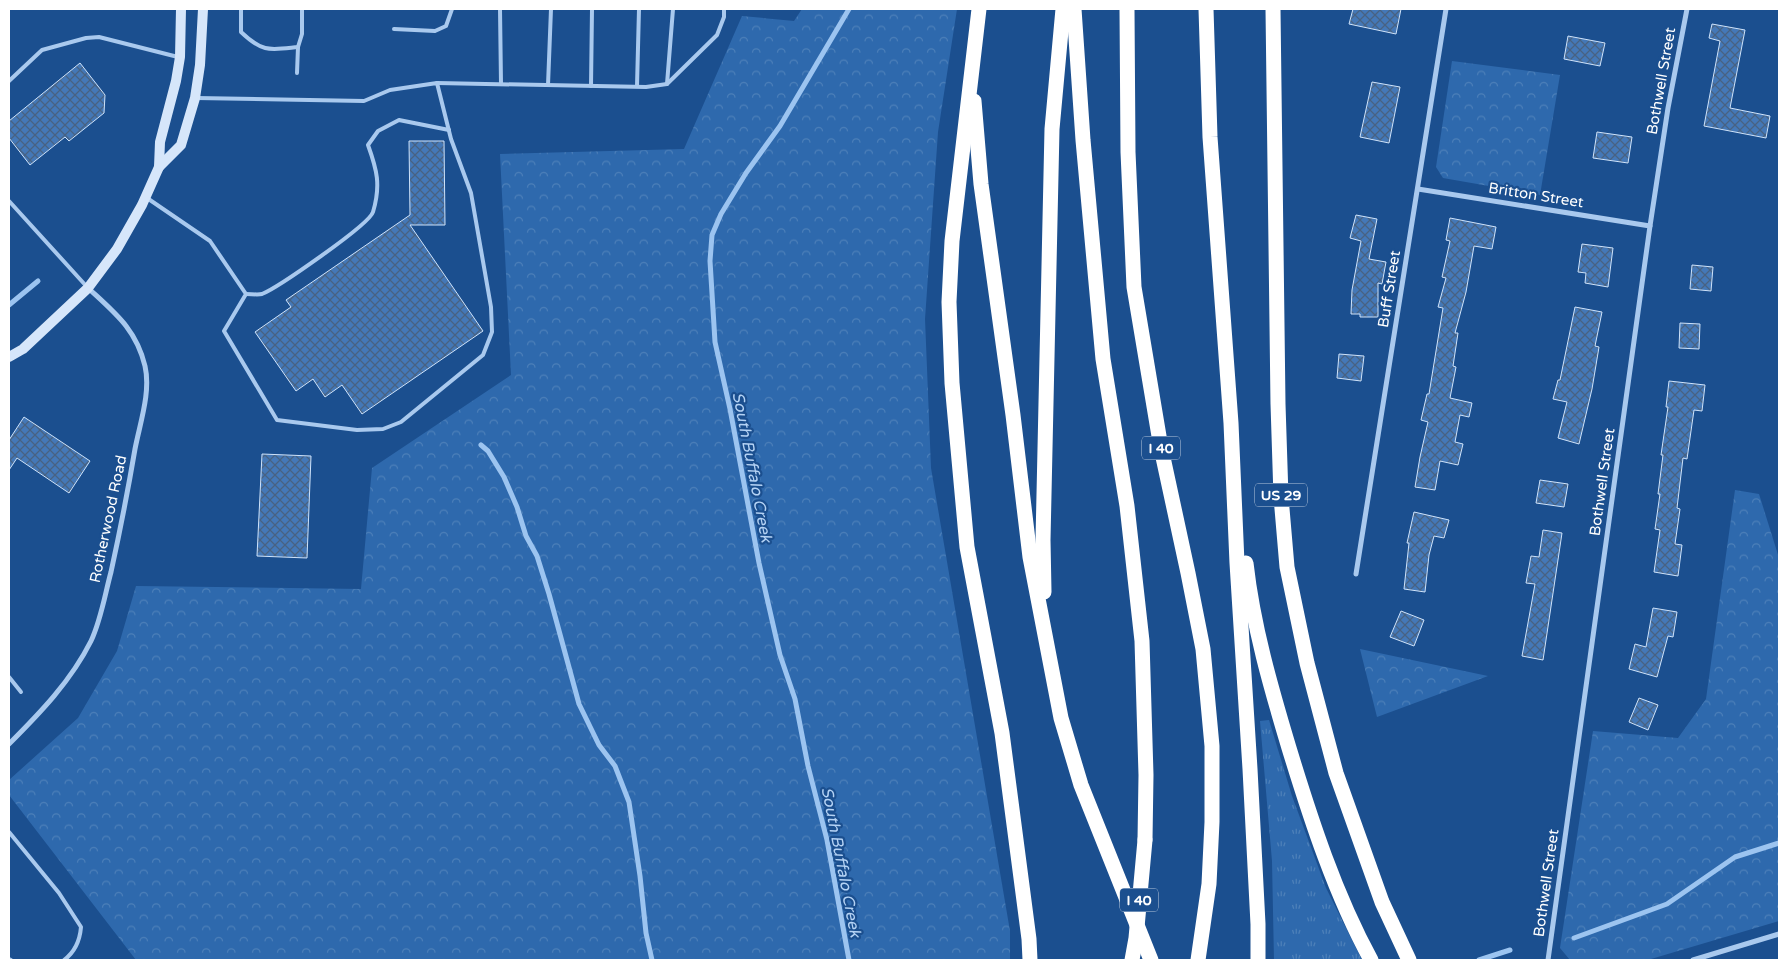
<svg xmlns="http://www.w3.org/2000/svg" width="1788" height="969" font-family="'Varela Round',sans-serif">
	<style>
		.grass { fill: url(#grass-tufts) }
		.forest { fill: url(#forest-crowns) }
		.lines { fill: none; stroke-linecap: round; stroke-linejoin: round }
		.stream { stroke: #9cc4f0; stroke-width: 5 }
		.building { fill: url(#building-cross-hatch); stroke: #cfe3fa }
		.lane { stroke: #a9c9ee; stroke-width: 4 }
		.street { stroke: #a9c9ee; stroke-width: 5 }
		.secondary { stroke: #d6e6fa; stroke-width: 10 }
		.highway { stroke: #fff; stroke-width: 15 }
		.highway-bridge { stroke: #fff; stroke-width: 15 }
		.labels { text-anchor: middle; stroke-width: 4.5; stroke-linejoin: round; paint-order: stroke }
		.shield { fill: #1b4f8f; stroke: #bbcadd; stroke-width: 1 }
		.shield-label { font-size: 14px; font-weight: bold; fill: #fff }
		.street-label { font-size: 15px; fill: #fff; stroke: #1b4f8f }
		.water-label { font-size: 16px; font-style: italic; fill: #b5d3f5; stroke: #1b4f8f }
	</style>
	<defs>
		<pattern id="grass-tufts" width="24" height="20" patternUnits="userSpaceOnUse" patternTransform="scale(1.25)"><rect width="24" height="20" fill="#2e69ad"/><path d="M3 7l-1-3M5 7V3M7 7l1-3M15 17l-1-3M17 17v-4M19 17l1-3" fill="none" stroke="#4d80b9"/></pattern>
		<pattern id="forest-crowns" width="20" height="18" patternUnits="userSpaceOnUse" patternTransform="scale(1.25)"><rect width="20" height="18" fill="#2e69ad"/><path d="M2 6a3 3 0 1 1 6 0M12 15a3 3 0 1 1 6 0" fill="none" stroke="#4d80b9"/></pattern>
		<pattern id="building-cross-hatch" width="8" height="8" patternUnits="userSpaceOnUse" patternTransform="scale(1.25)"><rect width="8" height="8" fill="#4478b7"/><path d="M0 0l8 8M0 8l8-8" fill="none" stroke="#486282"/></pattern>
	</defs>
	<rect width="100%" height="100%" fill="#1b4f8f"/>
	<polygon class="grass" points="1269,720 1292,796 1326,888 1362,960 1274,960 1272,861 1260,721"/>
	<g class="forest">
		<polygon points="802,9 957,9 938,132 925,319 931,468 1010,931 1010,960 136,960 9,795 9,780 78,718 117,651 136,586 361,589 372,468 511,375 500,154 684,149 742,16 794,21"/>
		<polygon points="1452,61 1560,75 1540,195 1443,178 1436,167"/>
		<polygon points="1735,490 1759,494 1779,558 1779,921 1651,959 1570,960 1560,948 1593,731 1678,738 1706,699"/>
		<polygon points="1360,649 1488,676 1377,717"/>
	</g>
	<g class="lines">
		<g class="stream">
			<polyline points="9,305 38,281"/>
			<polyline points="481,445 488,451 504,477 517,507 526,536 537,556 549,594 579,704 599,745 615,766 629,802 640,876 646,933 652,960"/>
			<polyline points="1574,938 1667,904 1735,857 1779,843"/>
			<polyline points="849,960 827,840 808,766 795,699 780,655 759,563 730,409 715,342 710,261 712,235 721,214 746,173 780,126 849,9"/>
			<polyline points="1479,960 1510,950"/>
		</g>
	</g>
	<g class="building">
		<polygon points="1353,9 1401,9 1396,34 1349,24"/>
		<polygon points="1712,24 1745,30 1730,108 1770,116 1766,138 1704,126 1720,41 1709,38"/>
		<polygon points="1568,36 1605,43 1600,66 1564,59"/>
		<polygon points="80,63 105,95 104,113 69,141 65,137 30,165 9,138 9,121"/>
		<polygon points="1372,82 1400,87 1389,143 1360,137"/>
		<polygon points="1597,132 1632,137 1628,163 1593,158"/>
		<polygon points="409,141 444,141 445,225 410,225 483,331 362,414 342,385 325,397 313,379 296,391 255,332 291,307 286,300 410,215"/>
		<polygon points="1356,215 1377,219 1369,259 1386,262 1382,284 1378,283 1378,317 1360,317 1360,314 1351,314 1352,290 1361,241 1350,238"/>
		<polygon points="1450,218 1496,227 1492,249 1474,246 1466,292 1455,333 1458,333 1453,366 1456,367 1450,398 1472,403 1469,417 1460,415 1455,442 1463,444 1458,465 1440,461 1435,490 1415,487 1420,457 1428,422 1421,420 1427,394 1429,394 1443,308 1438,307 1446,278 1442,277 1450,241 1446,240"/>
		<polygon points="1582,244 1613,248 1608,287 1585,283 1586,273 1578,272"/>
		<polygon points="1692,265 1713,267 1711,291 1690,289"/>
		<polygon points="1575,307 1602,312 1595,346 1599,347 1592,389 1579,444 1558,438 1567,402 1553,399 1558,380 1560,380"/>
		<polygon points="1680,323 1700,324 1699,349 1679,348"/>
		<polygon points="1339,354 1364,356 1361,381 1337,378"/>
		<polygon points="1669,381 1705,385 1702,411 1694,410 1687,459 1683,458 1677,508 1680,509 1675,544 1682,545 1678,576 1654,572 1660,530 1655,529 1660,494 1658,494 1663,455 1661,455 1668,407 1666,407"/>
		<polygon points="24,417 90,461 69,493 17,458 9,470 9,440"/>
		<polygon points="262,454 311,456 307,558 257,556"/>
		<polygon points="1540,480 1568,484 1564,507 1536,503"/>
		<polygon points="1414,512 1449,520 1444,538 1434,536 1429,555 1425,592 1404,589 1409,543 1407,543"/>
		<polygon points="1543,530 1562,533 1543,660 1522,656 1535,584 1526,583 1531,556 1539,557"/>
		<polygon points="1653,608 1677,612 1673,637 1668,636 1657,677 1629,669 1635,644 1646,647"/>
		<polygon points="1401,611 1424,620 1414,646 1390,637"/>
		<polygon points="1639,698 1658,705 1648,730 1629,722"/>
	</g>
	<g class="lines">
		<g class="lane">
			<path d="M 241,9 L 241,32 C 263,53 270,50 298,47 L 302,34 L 302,9"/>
			<polyline points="500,9 501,84"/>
			<polyline points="394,29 435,31 446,26 452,9"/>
			<polyline points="297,73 298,47"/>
			<polyline points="9,81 42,50 86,38 99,37 178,57"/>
			<polyline points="437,83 646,87 667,84 673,9"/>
			<polyline points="667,84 717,35 724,17 724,9"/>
			<polyline points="548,85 551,9"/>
			<polyline points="591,86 592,9"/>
			<polyline points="637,86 639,9"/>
			<polyline points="147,198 210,241 246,294 224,331 277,420 357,430 383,429 401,422 483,355 492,332 491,307 471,193 451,139 437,83 390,90 364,101 196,98"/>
			<polyline points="9,201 88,288"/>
			<path d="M 246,294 C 251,294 258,295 262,294 C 277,288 369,225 373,212 C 381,185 377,170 368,145 L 378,131 L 399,120 L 449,130"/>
			<polyline points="9,677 21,692"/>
			<path d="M 9,832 L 59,893 L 81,927 C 80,939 75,952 64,960"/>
			<polyline points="9,959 11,960"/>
		</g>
		<g class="street">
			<polyline points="1418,189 1650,226"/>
			<polyline points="1356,574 1446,9"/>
			<path d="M 9,744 C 40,713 71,681 91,641 C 101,620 105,594 111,572 C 120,531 128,490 135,449 C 140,423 151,392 145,366 C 136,329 115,313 88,288"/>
			<polyline points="1548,960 1650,226 1668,108 1687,9"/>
			<polyline points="1693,960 1779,934"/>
		</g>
		<g class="secondary">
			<polyline points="159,167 160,142 176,81 180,57 181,9"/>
			<polyline points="9,357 23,349 88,288 117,249 142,205 159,167 181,145 195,98 200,65 203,9"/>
		</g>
		<g class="highway">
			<polyline points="979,9 952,241 949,302 952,383 967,547 1002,733 1029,939 1030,960"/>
			<polyline points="1074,9 1083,140 1103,359 1127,506 1142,641 1146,775 1145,840"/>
			<polyline points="1127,9 1128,152 1134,287 1161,448 1188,573 1203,649 1212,746 1212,822 1209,884 1198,960"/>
			<polyline points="1206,9 1210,137 1231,423 1237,563 1250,769 1258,924 1258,960"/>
			<polyline points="1273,9 1278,404 1281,497 1287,567 1307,663 1336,773 1382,902 1409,960"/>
			<polyline points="974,101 981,184 1013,415 1030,557 1061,718 1081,785 1151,960"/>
			<path d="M 1246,563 C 1253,626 1271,688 1289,748 C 1311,820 1335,894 1371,960"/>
			<polyline points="1044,592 1043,540 1052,129 1063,9"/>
		</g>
		<polyline class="highway-bridge" points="1132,960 1136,938 1145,840"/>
	</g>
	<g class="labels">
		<g class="shield">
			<rect x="1142" y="436.5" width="38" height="23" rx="4"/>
			<rect x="1255" y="483.5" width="52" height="23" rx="4"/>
			<rect x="1120" y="888.5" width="38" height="23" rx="4"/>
		</g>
		<g class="shield-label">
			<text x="1161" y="453">I 40</text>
			<text x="1281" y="500">US 29</text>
			<text x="1139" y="905">I 40</text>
		</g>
		<g class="street-label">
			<text transform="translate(1661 81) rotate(-80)" y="5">Bothwell Street</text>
			<text transform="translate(1536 195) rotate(9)" y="5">Britton Street</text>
			<text transform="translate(1389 289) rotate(-81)" y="5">Buff Street</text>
			<text transform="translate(1602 482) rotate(-82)" y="5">Bothwell Street</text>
			<text transform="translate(108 519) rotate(-78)" y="5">Rotherwood Road</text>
			<text transform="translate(1546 883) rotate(-82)" y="5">Bothwell Street</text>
		</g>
		<g class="water-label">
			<text transform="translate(753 467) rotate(79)" y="6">South Buffalo Creek</text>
			<text transform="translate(842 862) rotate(79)" y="6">South Buffalo Creek</text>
		</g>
	</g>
	<rect width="1788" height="969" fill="none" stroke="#ffffff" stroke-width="20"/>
</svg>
